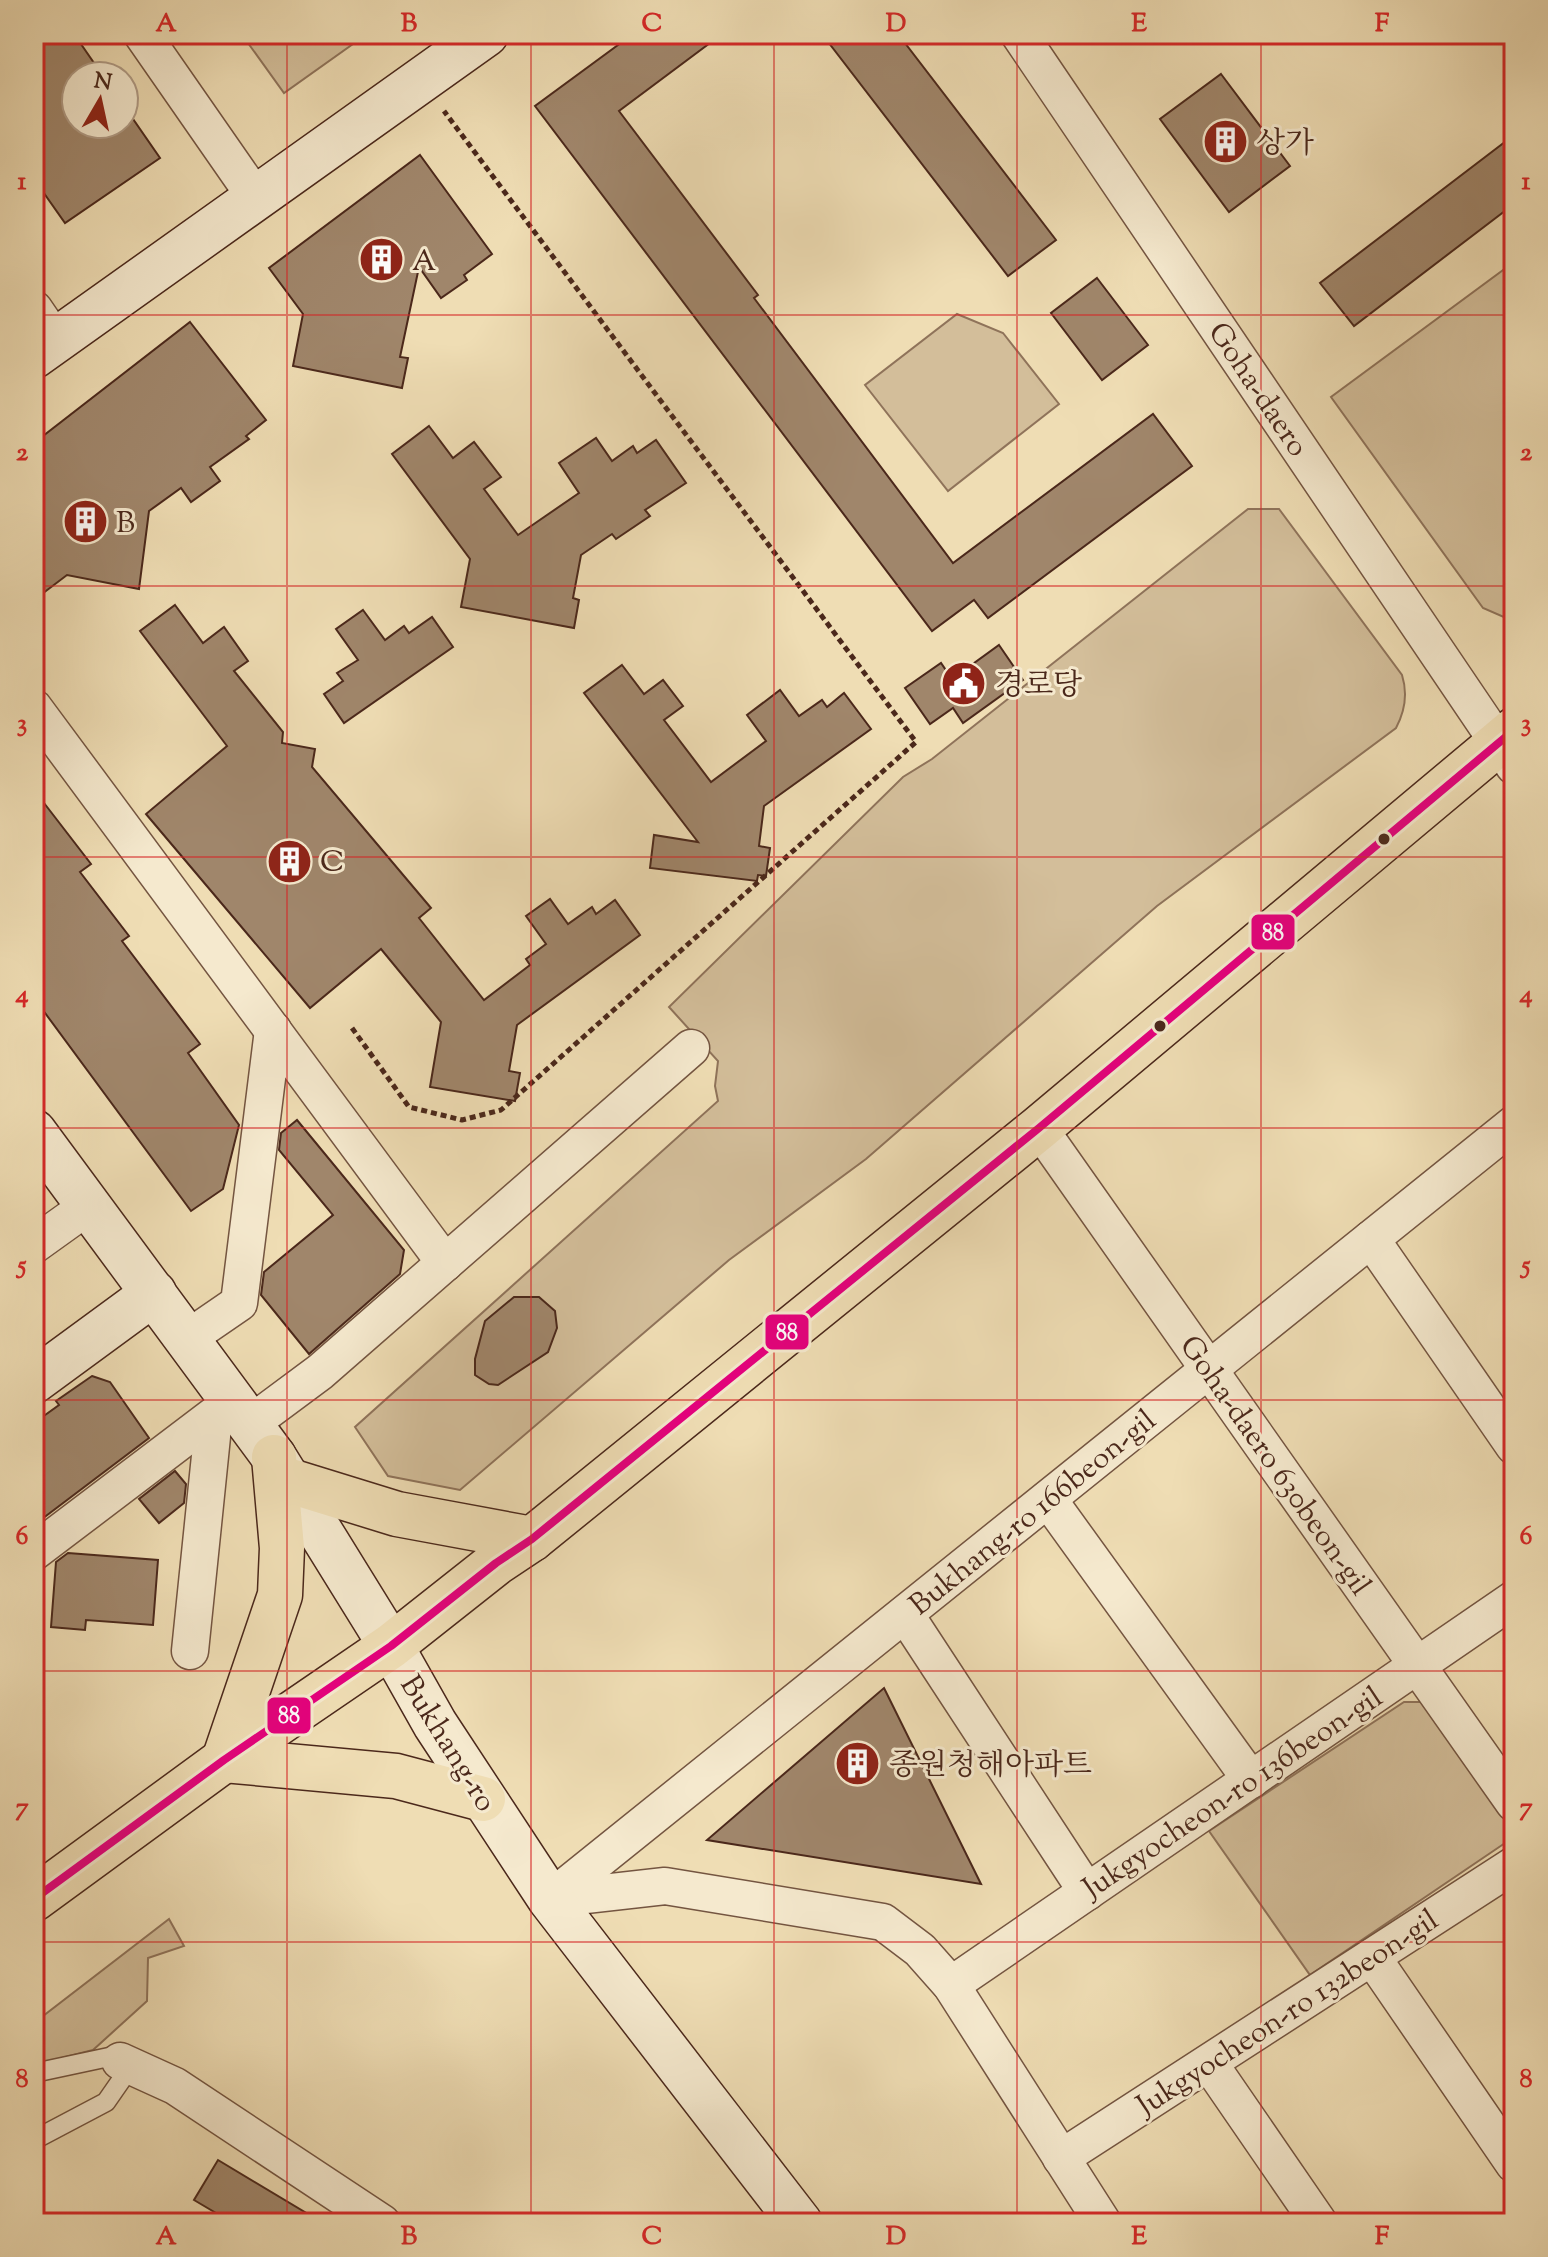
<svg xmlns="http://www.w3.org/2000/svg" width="1548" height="2257" font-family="'Sorts Mill Goudy','Noto Serif KR',serif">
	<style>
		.green { fill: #d3be9a; stroke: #8f735a; stroke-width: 2 }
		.building { fill: #a0866b; stroke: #4b281b; stroke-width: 2 }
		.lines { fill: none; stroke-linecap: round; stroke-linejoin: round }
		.lane-casing { stroke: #745541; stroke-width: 21 }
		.street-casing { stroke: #745541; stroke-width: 39 }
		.secondary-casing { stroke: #4b281b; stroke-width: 47 }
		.primary-casing { stroke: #4b281b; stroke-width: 47 }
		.path { stroke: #4b281b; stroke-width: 5; stroke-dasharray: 6 4; stroke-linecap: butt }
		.lane { stroke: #f5e9ce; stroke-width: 18 }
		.street { stroke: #f5e9ce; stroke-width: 36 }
		.secondary { stroke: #f5e9ce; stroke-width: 44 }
		.primary { stroke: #efddb4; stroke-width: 44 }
		.bus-1-casing { stroke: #f5e9ce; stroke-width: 14 }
		.bus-1 { stroke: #e5007d; stroke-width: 8 }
		.grid { fill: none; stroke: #d62828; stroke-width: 2; stroke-opacity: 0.55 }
		.bus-dot { fill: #4b281b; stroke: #f5e9ce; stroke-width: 3 }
		.labels { text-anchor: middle; stroke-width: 6; stroke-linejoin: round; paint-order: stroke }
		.poi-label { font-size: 30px; fill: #4b281b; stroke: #f5e9ce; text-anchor: start }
		.street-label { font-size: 30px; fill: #4b281b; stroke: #f5e9ce }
		.line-badge { stroke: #f5e9ce; stroke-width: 3 }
		.badge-label { font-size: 22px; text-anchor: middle; font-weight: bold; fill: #fff }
		.neatline { fill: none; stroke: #d62828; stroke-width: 3 }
		.grid-label { font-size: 26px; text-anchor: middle; font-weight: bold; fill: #d62828 }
	</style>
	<rect width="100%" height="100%" fill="#efddb4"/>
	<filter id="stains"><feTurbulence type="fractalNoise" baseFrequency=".0025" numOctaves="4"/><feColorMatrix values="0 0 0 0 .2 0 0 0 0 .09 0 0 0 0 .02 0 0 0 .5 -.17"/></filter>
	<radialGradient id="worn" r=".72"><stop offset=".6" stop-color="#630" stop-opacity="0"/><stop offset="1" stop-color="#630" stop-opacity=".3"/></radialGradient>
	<g class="green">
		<polygon points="261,34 367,34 284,93 248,43"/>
		<polygon points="1514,262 1514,620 1513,621 1483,608 1331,397"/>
		<polygon points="957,314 1003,333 1059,404 948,491 865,385"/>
		<path d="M 1248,509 L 1279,509 L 1402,675 C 1408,694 1405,711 1396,728 L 1157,906 L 866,1159 L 729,1260 L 460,1490 L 388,1476 L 355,1427 L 718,1101 L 715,1086 L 718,1061 L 669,1007 L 903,777 L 932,759 Z"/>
		<polygon points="1404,1702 1430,1702 1514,1821 1511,1839 1310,1975 1209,1831"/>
		<polygon points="169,1919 184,1946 148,1958 147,2001 93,2050 34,2065 34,2023"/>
	</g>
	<g class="building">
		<polygon points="34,34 74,34 103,76 76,76 76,124 124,124 124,106 160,158 65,223 34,179"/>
		<polygon points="633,34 722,34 619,111 758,295 754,298 953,563 1153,414 1192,466 988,618 974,600 932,631 535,106"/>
		<polygon points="822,34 898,34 1056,240 1008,276"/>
		<polygon points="1221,74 1290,166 1229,212 1160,119"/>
		<polygon points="1514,135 1514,204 1354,326 1320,283"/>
		<polygon points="420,155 492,254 464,275 467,280 441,298 419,267 400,357 408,358 402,388 293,366 303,314 269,268"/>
		<polygon points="1097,278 1148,345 1102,380 1051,313"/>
		<polygon points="190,322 266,420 246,436 249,439 210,467 220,481 191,502 181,488 149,511 139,589 67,575 34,600 34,443"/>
		<polygon points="429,426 453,458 474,442 501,477 484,489 518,535 579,493 559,463 596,438 612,461 633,446 637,453 656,440 686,483 645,510 650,516 616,539 612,534 581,555 573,598 579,600 574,628 461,607 470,559 392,454"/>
		<polygon points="175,605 203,643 224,627 248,661 234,671 283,732 282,743 315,749 312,767 431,908 419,918 484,1000 530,965 526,959 546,944 526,916 550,899 568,924 592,907 596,914 615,900 640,935 517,1025 509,1071 520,1073 515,1101 430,1087 441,1022 381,949 310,1008 146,814 227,746 140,631"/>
		<polygon points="363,610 385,640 404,626 409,633 432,617 453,647 344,723 324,694 343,681 337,673 358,660 336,629"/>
		<polygon points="999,645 1023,680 963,723 953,708 930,724 905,688 941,663 952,679"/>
		<polygon points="622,665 644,694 663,680 683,706 664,720 711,782 766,741 747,715 780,690 799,716 822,700 827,707 844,693 871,729 764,806 759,846 770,848 766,876 758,875 757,881 650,868 654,835 698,842 584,693"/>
		<polygon points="34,790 91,864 80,872 129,936 122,941 200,1044 188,1053 239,1125 223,1189 191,1211 34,998"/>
		<polygon points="297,1120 404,1250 400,1274 309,1354 261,1295 264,1272 333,1215 279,1150 281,1133"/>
		<polygon points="514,1297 539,1297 555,1311 557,1328 548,1352 498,1385 489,1384 475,1375 475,1359 485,1321"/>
		<polygon points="92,1376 110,1382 149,1438 34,1525 34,1423 59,1405 56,1401"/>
		<polygon points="175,1471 186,1484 184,1503 159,1523 139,1499"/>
		<polygon points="68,1553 158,1560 153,1625 86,1620 85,1630 51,1627 56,1562"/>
		<polygon points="884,1688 981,1884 707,1840"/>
		<polygon points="218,2160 323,2223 233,2223 194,2200"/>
	</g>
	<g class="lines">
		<defs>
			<g id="lane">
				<polyline points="34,2073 109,2057 120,2061"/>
				<polyline points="34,2140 106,2102 131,2066"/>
			</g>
			<g id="street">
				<polyline points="142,34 256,198"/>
				<polyline points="1019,34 1514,766"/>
				<polyline points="34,309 56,341"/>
				<polyline points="34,708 445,1263"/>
				<polyline points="1039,1128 1514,1803"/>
				<polyline points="1371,1239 1514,1446"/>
				<polyline points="34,1245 87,1207"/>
				<polyline points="188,1338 239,1303 273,1030"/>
				<polyline points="250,1424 320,1372 691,1048"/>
				<polyline points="1048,1499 1251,1780"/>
				<polyline points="34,1552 233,1401"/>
				<polyline points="905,1614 1087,1892"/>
				<polyline points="190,1651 214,1417"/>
				<polyline points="550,1899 1514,1124"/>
				<polyline points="550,1899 665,1886 883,1922 920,1950 951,1985 1103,2223"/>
				<polyline points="1372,1957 1514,2164"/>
				<polyline points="951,1985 1514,1599"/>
				<polyline points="120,2061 175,2086 382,2223"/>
				<polyline points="1209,2063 1319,2223"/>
				<polyline points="1061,2158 1514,1865"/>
			</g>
			<g id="secondary">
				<polyline points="34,356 486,34"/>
				<polyline points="34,1132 274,1457 391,1646 435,1724 550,1899 800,2223"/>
				<polyline points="34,1381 154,1293"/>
			</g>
			<g id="primary">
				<polyline points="274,1457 282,1548 280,1595 224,1760 396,1776 483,1799"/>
				<polyline points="290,1481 397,1514 532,1539"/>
				<polyline points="34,1899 224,1760 391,1646 496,1563 532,1539 1039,1128 1514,730"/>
			</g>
		</defs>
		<use href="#lane" class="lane-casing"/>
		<use href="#street" class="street-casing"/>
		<use href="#secondary" class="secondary-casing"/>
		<use href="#primary" class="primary-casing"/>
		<polyline class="path" points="352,1028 409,1107 462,1120 501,1110 916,742 444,111"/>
		<use href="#lane" class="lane"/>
		<use href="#street" class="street"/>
		<use href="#secondary" class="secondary"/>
		<use href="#primary" class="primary"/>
		<defs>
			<polyline id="bus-1" points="34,1899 224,1760 391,1646 496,1563 532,1539 1039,1128 1514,730"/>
		</defs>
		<use href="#bus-1" class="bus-1-casing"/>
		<use href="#bus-1" class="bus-1"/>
	</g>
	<path class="grid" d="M 287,34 L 287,2223M 531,34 L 531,2223M 774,34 L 774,2223M 1017,34 L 1017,2223M 1261,34 L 1261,2223M 34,315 L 1514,315M 34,586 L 1514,586M 34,857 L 1514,857M 34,1128 L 1514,1128M 34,1400 L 1514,1400M 34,1671 L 1514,1671M 34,1942 L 1514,1942"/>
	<defs>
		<symbol id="building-disc" viewBox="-11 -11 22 22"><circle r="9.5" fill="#8f2418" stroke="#f5e9ce"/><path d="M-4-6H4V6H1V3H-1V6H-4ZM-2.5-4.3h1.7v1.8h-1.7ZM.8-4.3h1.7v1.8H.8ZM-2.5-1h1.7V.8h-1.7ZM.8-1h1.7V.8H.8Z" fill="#fff"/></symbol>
		<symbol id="civic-disc" viewBox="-11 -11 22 22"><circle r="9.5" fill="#8f2418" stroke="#f5e9ce"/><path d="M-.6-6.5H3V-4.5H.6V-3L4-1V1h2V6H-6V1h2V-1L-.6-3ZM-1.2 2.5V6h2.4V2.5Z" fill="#fff"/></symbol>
	</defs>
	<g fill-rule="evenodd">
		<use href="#building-disc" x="1200" y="116" width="51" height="51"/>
		<use href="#building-disc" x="356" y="234" width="51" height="51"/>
		<use href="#building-disc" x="60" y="496" width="51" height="51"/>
		<use href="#civic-disc" x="938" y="658" width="51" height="51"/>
		<use href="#building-disc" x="264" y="836" width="51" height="51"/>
		<use href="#building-disc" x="832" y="1738" width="51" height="51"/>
	</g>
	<g class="bus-dot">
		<circle cx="1384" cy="839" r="7"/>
		<circle cx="1160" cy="1026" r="7"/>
	</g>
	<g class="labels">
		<g class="poi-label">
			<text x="1256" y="152">상가</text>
			<text x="412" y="270">A</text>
			<text x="116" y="532">B</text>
			<text x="995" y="694">경로당</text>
			<text x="320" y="871">C</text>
			<text x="889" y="1774">종원청해아파트</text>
		</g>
		<g class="street-label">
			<text transform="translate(1259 389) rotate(56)" y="10">Goha-daero</text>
			<text transform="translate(1276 1465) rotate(55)" y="10">Goha-daero 630beon-gil</text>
			<text transform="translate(1032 1512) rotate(-39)" y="10">Bukhang-ro 166beon-gil</text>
			<text transform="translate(449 1743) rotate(58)" y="10">Bukhang-ro</text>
			<text transform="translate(1232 1792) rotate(-34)" y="10">Jukgyocheon-ro 136beon-gil</text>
			<text transform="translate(1287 2012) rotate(-33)" y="10">Jukgyocheon-ro 132beon-gil</text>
		</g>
	</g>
	<g class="line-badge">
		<rect x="1250" y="913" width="46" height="38" rx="8" fill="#e5007d"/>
		<rect x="764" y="1313" width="46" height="38" rx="8" fill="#e5007d"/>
		<rect x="266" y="1696" width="46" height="39" rx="8" fill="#e5007d"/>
	</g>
	<g class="badge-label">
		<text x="1273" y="940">88</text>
		<text x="787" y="1340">88</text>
		<text x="289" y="1723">88</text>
	</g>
	<rect width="1548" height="2257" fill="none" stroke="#efddb4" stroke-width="88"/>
	<g transform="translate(100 100) rotate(9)"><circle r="38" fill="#f5e9ce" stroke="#b19c86" stroke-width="2"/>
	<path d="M0-6L14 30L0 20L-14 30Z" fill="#8f2418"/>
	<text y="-12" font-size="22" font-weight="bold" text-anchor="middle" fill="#4b281b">N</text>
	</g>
	<rect x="44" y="44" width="1460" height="2169" class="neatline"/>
	<g class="grid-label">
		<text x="166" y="31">A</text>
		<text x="409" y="31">B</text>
		<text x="652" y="31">C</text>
		<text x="896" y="31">D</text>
		<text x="1139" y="31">E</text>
		<text x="1382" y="31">F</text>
		<text x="22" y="189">1</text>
		<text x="1526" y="189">1</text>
		<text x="22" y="460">2</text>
		<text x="1526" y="460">2</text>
		<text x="22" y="731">3</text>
		<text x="1526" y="731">3</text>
		<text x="22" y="1002">4</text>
		<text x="1526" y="1002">4</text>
		<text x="22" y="1273">5</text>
		<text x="1526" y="1273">5</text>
		<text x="22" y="1544">6</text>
		<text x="1526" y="1544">6</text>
		<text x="22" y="1815">7</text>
		<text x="1526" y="1815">7</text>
		<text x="22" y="2087">8</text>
		<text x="1526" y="2087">8</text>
		<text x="166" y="2244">A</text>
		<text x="409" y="2244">B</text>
		<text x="652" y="2244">C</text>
		<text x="896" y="2244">D</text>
		<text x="1139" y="2244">E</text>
		<text x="1382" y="2244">F</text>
	</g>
	<rect width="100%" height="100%" filter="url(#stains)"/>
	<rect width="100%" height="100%" fill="url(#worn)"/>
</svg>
